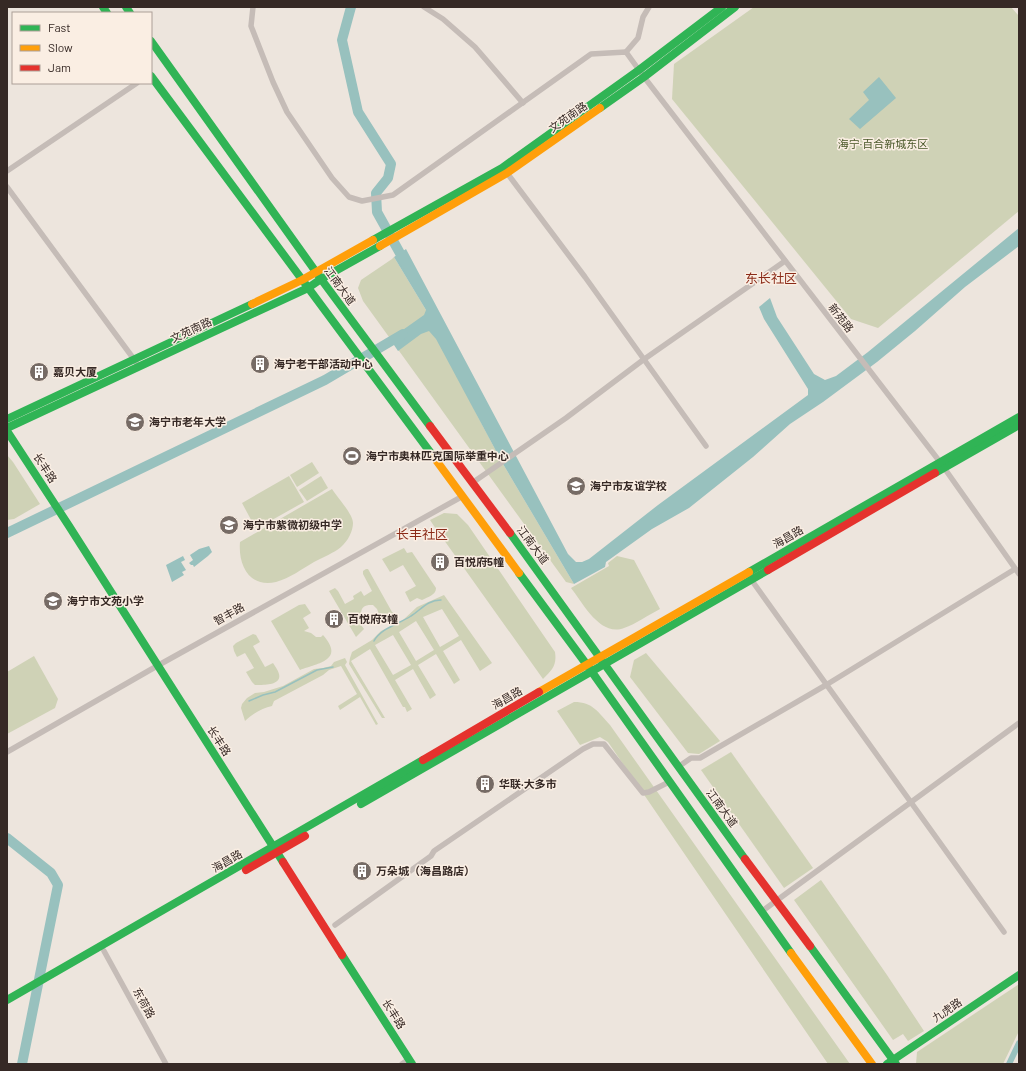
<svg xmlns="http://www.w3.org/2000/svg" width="1026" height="1071" font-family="Barlow,'Noto Sans SC',sans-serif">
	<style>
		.green { fill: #cfd2b6; fill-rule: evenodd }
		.water { fill: #98c1be }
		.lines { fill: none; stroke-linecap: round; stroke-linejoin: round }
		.stream { stroke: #98c1be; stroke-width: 1.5 }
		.canal { stroke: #98c1be; stroke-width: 6 }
		.river { stroke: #98c1be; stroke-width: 10 }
		.street { stroke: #c5bcb7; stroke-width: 5.5 }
		.fast { stroke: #30b455; stroke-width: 8 }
		.slow { stroke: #ff9f0a; stroke-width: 8 }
		.jam { stroke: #e5322d; stroke-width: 8 }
		.labels { text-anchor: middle; stroke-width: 3; stroke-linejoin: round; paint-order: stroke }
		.street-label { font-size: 11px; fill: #362925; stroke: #faeee3 }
		.park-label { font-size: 11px; fill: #485627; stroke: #faeee3 }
		.poi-label { font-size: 11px; font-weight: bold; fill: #362925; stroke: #faeee3; text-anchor: start }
		.quarter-label { font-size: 13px; fill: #8b2b18; stroke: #faeee3 }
	</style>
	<rect width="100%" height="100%" fill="#ede5dd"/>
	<g class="green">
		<polygon points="754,7 1011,7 1019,16 1019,211 878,328 851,319 672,99 674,64"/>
		<polygon points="394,257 426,310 478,417 503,464 574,584 566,582 363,301 358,288 361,280 392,259"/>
		<polygon points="7,455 13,462 40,504 14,519 7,520"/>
		<polygon points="312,462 319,473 297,487 290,475"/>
		<polygon points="289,476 304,502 256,529 242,503"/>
		<polygon points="321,476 328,488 307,501 299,490"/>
		<path d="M 332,489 C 337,497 353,514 353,523 C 353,531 348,541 341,547 C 334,553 323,557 314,562 C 302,569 290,578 276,582 C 249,588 238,565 240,542 Z"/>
		<path d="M 444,513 L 457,514 L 468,525 L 555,652 C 557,666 552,670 543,679 L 434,526 L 430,520 Z"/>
		<path d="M 404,548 L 407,553 L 412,552 L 436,588 C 436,595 428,597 422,600 L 417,598 L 410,602 L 405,592 L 416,586 L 403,565 L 390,572 L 382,559 Z"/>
		<path d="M 617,556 L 634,560 L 660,609 C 648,615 636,624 624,628 C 600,637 583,603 571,588 L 609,566 L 608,563 Z"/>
		<path d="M 366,569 L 368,569 L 392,612 L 397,615 L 396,617 L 379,614 L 377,609 L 373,605 C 357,604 362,615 361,625 L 364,629 L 356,637 L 329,591 L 335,588 L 338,591 L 345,604 L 354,599 L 353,596 L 361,591 L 364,596 L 372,591 L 363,574 L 363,571 Z"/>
		<path d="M 444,595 L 492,663 L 480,671 L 461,640 L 443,651 L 460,680 L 454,684 L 436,654 L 418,665 L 436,695 L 430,699 L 413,669 L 395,680 L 412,709 L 407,712 L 405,707 L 403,707 L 370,649 L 351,661 L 385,718 L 382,718 L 349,664 L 350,658 L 352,652 L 372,640 L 381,631 L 402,621 L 417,607 ZM 442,609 L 459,636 L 440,647 L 423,617 ZM 416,621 L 434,650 L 416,661 L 399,632 ZM 393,635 L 411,665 L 393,675 L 375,645 Z"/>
		<path d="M 305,604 L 311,613 L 303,618 L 309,628 L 304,631 L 311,633 L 316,637 L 321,637 L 323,635 C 345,660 319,663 300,670 L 271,621 L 299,605 Z"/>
		<path d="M 253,634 L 256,635 L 260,642 L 253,646 L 265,667 L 273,663 C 275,666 278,670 279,674 C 282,686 262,685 255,685 L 252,682 L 246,672 L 254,668 L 245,653 L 237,657 L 234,651 L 233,646 L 236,643 Z"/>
		<polygon points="646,653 720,741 699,754 688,753 630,677 634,660"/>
		<polygon points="34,656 58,699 55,708 7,734 7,672"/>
		<path d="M 345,658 L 347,662 L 345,665 L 378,724 L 376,725 L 360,697 L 340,710 L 338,706 L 357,694 L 341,666 L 329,670 L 323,675 L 274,701 L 272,706 C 262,708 252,714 245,721 L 241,708 L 242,704 L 247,698 L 255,693 L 264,692 L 283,686 L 314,669 L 323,668 L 331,666 L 334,662 Z"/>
		<path d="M 574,702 C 593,702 598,712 610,725 L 850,1064 L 828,1064 L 608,742 L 600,737 L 580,745 L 557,711 Z"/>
		<polygon points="731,752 813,868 784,888 701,770"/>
		<polygon points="821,880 887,975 924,1031 908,1041 903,1034 893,1040 794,900"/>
		<polygon points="1019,984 1019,1031 1003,1064 916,1064 917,1052"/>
	</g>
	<g class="water">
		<polygon points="879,77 896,98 860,129 849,119 869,100 863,92"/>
		<polygon points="1019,228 1019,246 965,287 915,331 877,362 823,402 790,424 753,457 689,508 652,529 606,562 605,567 574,584 503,464 436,339 429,331 421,334 398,351 390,339 424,315 426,310 394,257 406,249 568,554 576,562 582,562 589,559 658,505 808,395 808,389 764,319 759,307 770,298 777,317 814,374 825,380 836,376 868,352"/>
		<polygon points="209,546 212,552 208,556 194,567 193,565 191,565 189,563 193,560 190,555 199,549"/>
		<polygon points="183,556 185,560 181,562 186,570 182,572 184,575 172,582 166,565"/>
	</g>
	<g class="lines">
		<g class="stream">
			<path d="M 374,641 C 381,628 399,624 411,616 C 421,610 427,600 441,600"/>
			<polyline points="249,701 263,695 275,692 317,670 333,667"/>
		</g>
		<polyline class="canal" points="1009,1064 1019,1043"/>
		<g class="river">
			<polyline points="351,7 342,40 358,112 391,164 388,178 376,193 377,212 406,264"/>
			<polyline points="7,533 325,380 403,334"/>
			<polyline points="7,838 51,873 58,885 22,1064"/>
		</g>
		<g class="street">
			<polyline points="253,7 251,26 273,82 287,112 332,178 349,197 362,201 393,195 591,54 626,52 644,77 940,462 1019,574"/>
			<polyline points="424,7 443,19 475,47 523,103"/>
			<polyline points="626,52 638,38 643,17 649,7"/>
			<polyline points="7,171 137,83"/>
			<polyline points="507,173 585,277 706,446"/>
			<polyline points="7,187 136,362"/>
			<polyline points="472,483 566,418 643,360 785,261"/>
			<polyline points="750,578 1004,932"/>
			<polyline points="7,752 157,666 463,496"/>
			<polyline points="678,767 691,758 700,758 826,685 1015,569"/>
			<polyline points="761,912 1019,723"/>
			<polyline points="335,925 431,856 434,851 583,749 593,744 604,744 643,793 649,792 669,782"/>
			<polyline points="104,951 166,1064"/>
			<polyline points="402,1064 409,1059"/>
		</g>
		<g class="fast">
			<polyline points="103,7 107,13"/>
			<polyline points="126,7 130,13"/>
			<polyline points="151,41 321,279 430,426"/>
			<polyline points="151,76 433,456"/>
			<polyline points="600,108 644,77 735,7"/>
			<polyline points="373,240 502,168 639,70 722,7"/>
			<polyline points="7,419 252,304"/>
			<polyline points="7,428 308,288 321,279 380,246"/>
			<polyline points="7,431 69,526 283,862"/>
			<polyline points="935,473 1019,425"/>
			<polyline points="510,533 745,859"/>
			<polyline points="749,572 1019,417"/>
			<polyline points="519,573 587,665 791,953"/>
			<polyline points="361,804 768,570"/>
			<polyline points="810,946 896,1064"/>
			<polyline points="342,955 412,1064"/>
			<polyline points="7,1000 423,760"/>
			<polyline points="887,1064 1019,975"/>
		</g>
		<g class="slow">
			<polyline points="380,246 507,173 600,108"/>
			<polyline points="252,304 302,280 373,240"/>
			<polyline points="433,456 519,573"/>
			<polyline points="539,692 749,572"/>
			<polyline points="791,953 872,1064"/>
		</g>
		<g class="jam">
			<polyline points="430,426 510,533"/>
			<polyline points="768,570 935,473"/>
			<polyline points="423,760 539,692"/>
			<polyline points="745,859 810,946"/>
			<polyline points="283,862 342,955"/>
			<polyline points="246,870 305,836"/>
		</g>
	</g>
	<defs>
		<symbol id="building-disc" viewBox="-11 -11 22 22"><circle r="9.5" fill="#766b65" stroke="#faeee3"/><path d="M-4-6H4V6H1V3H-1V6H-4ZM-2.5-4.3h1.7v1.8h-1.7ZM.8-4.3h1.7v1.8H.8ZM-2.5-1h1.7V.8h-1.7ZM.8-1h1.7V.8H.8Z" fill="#fff"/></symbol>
		<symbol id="school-disc" viewBox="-11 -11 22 22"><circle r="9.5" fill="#766b65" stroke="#faeee3"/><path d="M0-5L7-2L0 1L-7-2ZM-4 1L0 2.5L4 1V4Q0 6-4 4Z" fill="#fff"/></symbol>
		<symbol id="stadium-disc" viewBox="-11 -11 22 22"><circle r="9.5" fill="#766b65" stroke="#faeee3"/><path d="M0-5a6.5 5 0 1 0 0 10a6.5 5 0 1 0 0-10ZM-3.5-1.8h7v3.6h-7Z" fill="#fff"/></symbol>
	</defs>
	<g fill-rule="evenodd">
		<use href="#building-disc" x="249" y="353" width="22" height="22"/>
		<use href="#building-disc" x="28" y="361" width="22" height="22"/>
		<use href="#school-disc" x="124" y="411" width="22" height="22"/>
		<use href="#stadium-disc" x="341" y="445" width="22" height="22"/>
		<use href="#school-disc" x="565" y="475" width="22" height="22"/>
		<use href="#school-disc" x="218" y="514" width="22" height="22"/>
		<use href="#building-disc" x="429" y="551" width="22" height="22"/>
		<use href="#school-disc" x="42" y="590" width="22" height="22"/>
		<use href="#building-disc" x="323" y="608" width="22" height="22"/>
		<use href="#building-disc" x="474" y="773" width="22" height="22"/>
		<use href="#building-disc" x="351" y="860" width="22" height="22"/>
	</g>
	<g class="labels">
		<g class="street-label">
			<text transform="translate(568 117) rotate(-35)" y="4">文苑南路</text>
			<text transform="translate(340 286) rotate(54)" y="4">江南大道</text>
			<text transform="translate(841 318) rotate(52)" y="4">新苑路</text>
			<text transform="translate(191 330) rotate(-25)" y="4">文苑南路</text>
			<text transform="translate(45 468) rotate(57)" y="4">长丰路</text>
			<text transform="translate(788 537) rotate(-30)" y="4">海昌路</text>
			<text transform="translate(533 545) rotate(53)" y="4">江南大道</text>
			<text transform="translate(229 614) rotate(-29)" y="4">智丰路</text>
			<text transform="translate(507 698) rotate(-30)" y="4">海昌路</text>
			<text transform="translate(219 741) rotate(57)" y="4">长丰路</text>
			<text transform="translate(722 808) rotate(54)" y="4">江南大道</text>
			<text transform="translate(227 861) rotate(-30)" y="4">海昌路</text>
			<text transform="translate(144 1003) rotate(61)" y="4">东荷路</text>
			<text transform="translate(947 1010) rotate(-34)" y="4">九虎路</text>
			<text transform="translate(394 1014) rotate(58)" y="4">长丰路</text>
		</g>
		<g class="park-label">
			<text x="883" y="148">海宁·百合新城东区</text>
		</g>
		<g class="poi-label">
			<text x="274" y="368">海宁老干部活动中心</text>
			<text x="53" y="376">嘉贝大厦</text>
			<text x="149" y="426">海宁市老年大学</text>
			<text x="366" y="460">海宁市奥林匹克国际举重中心</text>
			<text x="590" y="490">海宁市友谊学校</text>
			<text x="243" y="529">海宁市紫微初级中学</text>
			<text x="454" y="566">百悦府5幢</text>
			<text x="67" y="605">海宁市文苑小学</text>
			<text x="348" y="623">百悦府3幢</text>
			<text x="499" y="788">华联·大多市</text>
			<text x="376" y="875">万朵城（海昌路店）</text>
		</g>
		<g class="quarter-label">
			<text x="771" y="283">东长社区</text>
			<text x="422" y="539">长丰社区</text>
		</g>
	</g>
	<rect width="1026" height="1071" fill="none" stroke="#362925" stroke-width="16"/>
	<rect x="12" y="12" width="140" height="72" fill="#faeee3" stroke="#ac9f97"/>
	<rect x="20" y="25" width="20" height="6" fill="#30b455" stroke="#ac9f97"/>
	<text x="48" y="32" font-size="12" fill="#362925">Fast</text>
	<rect x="20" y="45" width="20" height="6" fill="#ff9f0a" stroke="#ac9f97"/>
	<text x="48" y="52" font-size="12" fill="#362925">Slow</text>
	<rect x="20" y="65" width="20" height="6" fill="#e5322d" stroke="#ac9f97"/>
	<text x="48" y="72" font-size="12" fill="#362925">Jam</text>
</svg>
